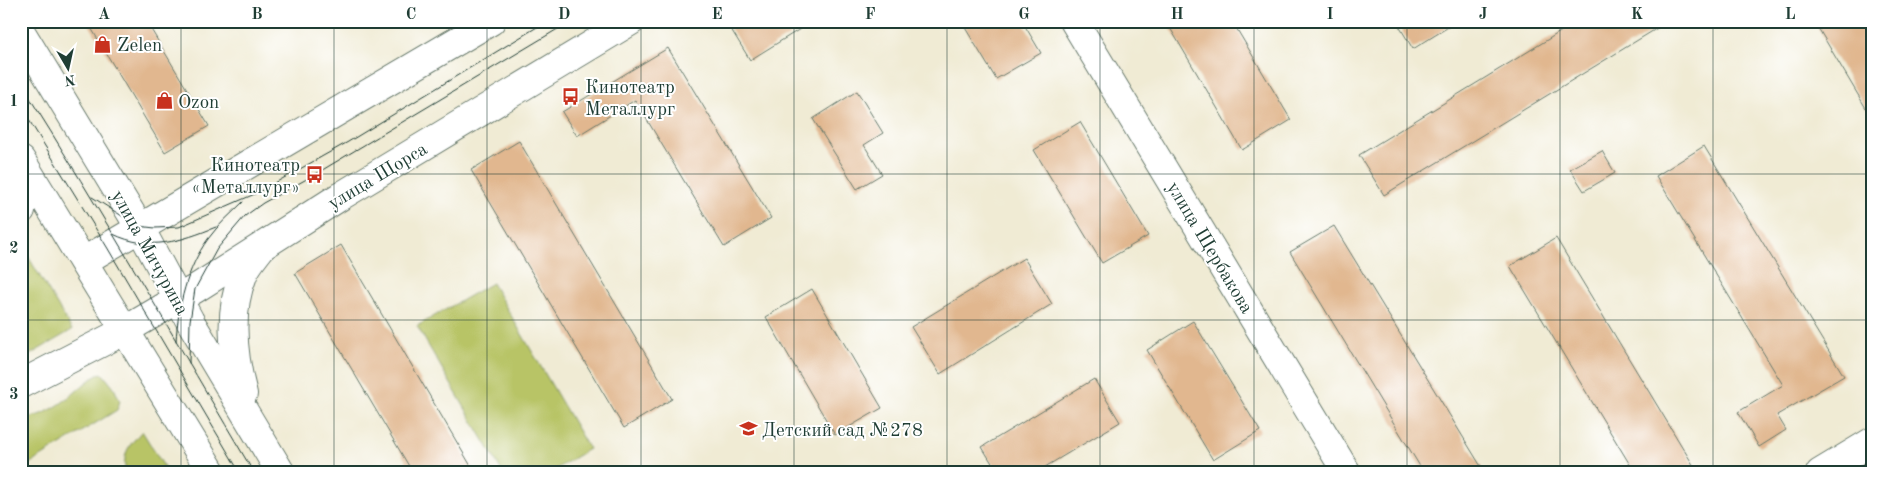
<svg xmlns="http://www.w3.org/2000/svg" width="1894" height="494" font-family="'Old Standard TT',serif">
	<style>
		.green { fill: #b8c466; stroke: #6c804d }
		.building { fill: #e1b78f }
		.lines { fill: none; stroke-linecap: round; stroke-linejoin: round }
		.minor-casing { stroke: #687a6c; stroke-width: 30 }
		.secondary-casing { stroke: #687a6c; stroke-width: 30 }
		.primary-casing { stroke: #687a6c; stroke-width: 30 }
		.minor { stroke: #fff; stroke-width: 28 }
		.secondary { stroke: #fff; stroke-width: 28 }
		.primary { stroke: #fff; stroke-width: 28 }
		.tram { stroke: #1f3d34; stroke-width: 1 }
		.grid { fill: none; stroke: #1f3d34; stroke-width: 1; stroke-opacity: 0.55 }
		.labels { text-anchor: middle; stroke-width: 4; stroke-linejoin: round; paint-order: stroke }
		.poi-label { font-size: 19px; fill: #1f3d34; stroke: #fff; text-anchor: start }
		.street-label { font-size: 19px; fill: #1f3d34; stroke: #fff }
		.neatline { fill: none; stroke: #1f3d34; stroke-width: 2 }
		.grid-label { font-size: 16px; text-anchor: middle; font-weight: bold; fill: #1f3d34 }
	</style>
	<rect width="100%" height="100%" fill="#fff"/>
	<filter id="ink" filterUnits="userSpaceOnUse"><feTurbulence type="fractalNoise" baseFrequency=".02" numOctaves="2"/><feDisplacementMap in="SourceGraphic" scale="10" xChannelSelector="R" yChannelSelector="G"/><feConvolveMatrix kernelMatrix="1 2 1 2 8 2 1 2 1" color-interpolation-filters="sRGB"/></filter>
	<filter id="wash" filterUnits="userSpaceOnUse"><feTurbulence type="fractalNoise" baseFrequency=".0096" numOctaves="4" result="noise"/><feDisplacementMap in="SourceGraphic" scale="20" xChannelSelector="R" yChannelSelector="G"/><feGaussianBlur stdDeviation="1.12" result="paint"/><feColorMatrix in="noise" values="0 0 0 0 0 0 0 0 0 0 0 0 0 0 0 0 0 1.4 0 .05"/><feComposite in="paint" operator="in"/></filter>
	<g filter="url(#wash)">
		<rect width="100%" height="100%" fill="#f0ebd4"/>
		<g class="green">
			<polygon points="23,248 72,330 21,360 21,249"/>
			<polygon points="492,283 589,449 549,473 503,473 417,326"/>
			<path d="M 102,373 L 114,388 L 120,401 L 117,410 L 21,469 L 21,419 C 37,417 51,411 64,401 C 77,392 87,379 102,373 Z"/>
			<path d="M 142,431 L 168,473 L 130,473 L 125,468 C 123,450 131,444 142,431 Z"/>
		</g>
		<g id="blocks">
			<g class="building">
				<polygon points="87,21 146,21 209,126 165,152"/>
				<polygon points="726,21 813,21 750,60"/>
				<polygon points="961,21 1022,21 1041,53 996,79"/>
				<polygon points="1166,21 1232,21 1291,120 1242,150"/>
				<polygon points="1396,21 1458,21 1413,49"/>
				<polygon points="1578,21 1669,21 1384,195 1359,155"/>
				<polygon points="1814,21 1873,21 1873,120"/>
				<polygon points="668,48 771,218 724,247 635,100 577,136 562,112"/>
				<polygon points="857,91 883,133 864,145 882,174 857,189 813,119"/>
				<polygon points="1080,122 1148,236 1102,263 1034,150"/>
				<polygon points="519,141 672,399 624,428 471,170"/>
				<polygon points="1704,146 1844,376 1777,415 1786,430 1759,447 1738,412 1783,385 1656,176"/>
				<polygon points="1602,151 1615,173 1584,191 1570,169"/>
				<polygon points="1334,226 1485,473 1424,473 1290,252"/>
				<polygon points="1556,238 1698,473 1635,473 1510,266"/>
				<polygon points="341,245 475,473 413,473 295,273"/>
				<polygon points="1024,258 1052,304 940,374 911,327"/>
				<polygon points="812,289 882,408 835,435 766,317"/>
				<polygon points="1193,321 1260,431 1213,460 1147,350"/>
				<polygon points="1094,379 1120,422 1035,473 998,473 982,447"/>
			</g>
		</g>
	</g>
	<g filter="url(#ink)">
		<use href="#blocks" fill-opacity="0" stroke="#687a6c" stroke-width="1"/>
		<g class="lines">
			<defs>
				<g id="minor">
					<polyline points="1074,21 1347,473"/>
					<polyline points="1820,473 1873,441"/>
				</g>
				<g id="secondary">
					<polyline points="84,261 491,21"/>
					<polyline points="124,331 195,289 341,196 631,21"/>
				</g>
				<g id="primary">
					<polyline points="21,32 140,228 190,321 281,473"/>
					<polyline points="21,160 212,473"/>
					<polyline points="21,164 23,197 21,210"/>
					<polyline points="21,384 124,331"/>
					<path d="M 243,394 C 233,356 228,312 243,275 C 246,266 254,257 260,249"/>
				</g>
			</defs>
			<use href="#minor" class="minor-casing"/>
			<use href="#secondary" class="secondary-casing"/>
			<use href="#primary" class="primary-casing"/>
			<use href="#minor" class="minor"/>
			<use href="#secondary" class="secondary"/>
			<use href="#primary" class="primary"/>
			<g class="tram">
				<path d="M 21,84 C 102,212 177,343 254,473"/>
				<polyline points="21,107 107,247 240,473"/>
				<polyline points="92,197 138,226 155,228 179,227 257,193 348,142 547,21"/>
				<path d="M 113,234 C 150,252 181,241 216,227"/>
				<path d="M 176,341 C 178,306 187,268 208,239 C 218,225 231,214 243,202"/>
				<polyline points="189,363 190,321 195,289 217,249 245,216 263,203 314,175 571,21"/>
			</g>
		</g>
	</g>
	<path class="grid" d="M 181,21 L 181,473M 334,21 L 334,473M 487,21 L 487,473M 641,21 L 641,473M 794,21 L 794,473M 947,21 L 947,473M 1100,21 L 1100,473M 1254,21 L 1254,473M 1407,21 L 1407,473M 1560,21 L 1560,473M 1713,21 L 1713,473M 21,174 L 1873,174M 21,320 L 1873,320"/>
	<defs>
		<symbol id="shop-bare" viewBox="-9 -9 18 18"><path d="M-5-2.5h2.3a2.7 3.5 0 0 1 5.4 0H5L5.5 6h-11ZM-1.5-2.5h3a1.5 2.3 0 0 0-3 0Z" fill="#c8321e" stroke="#fff" stroke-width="2.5" paint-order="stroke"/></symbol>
		<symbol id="bus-bare" viewBox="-9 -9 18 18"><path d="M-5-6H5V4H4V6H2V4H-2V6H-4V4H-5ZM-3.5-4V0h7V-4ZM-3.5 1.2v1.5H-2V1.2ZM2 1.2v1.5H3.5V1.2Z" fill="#c8321e" stroke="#fff" stroke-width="2.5" paint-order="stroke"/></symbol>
		<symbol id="school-bare" viewBox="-9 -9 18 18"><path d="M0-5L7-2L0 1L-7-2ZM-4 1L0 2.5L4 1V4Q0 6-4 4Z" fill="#c8321e" stroke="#fff" stroke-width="2.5" paint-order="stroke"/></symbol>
	</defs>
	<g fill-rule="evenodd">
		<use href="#shop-bare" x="90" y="32" width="25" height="25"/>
		<use href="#bus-bare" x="558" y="84" width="25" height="25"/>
		<use href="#shop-bare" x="152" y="88" width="25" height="25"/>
		<use href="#bus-bare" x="302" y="162" width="25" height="25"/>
		<use href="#school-bare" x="736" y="416" width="25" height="25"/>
	</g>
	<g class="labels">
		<g class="poi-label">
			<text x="117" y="51">Zelen</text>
			<text x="585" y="93">Кинотеатр<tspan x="585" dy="22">Металлург</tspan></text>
			<text x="178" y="108">Ozon</text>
			<text x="300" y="171" text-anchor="end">Кинотеатр<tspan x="300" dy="22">«Металлург»</tspan></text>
			<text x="762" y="436">Детский сад №278</text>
		</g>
		<g class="street-label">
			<text transform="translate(377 175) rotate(-31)" y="7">улица Щорса</text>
			<text transform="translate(1211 247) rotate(59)" y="7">улица Щербакова</text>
			<text transform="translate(151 252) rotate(61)" y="7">улица Мичурина</text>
		</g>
	</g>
	<rect width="1894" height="494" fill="none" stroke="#fff" stroke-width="55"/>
	<g transform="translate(68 68) rotate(171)" stroke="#ffffff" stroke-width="4" paint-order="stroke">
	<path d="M0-4L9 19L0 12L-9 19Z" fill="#1f3d34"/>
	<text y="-8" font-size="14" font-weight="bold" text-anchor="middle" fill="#1f3d34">N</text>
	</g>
	<rect x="28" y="28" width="1838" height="438" class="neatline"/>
	<g class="grid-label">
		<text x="104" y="19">A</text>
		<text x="257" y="19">B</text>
		<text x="411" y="19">C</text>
		<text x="564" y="19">D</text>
		<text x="717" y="19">E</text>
		<text x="870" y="19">F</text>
		<text x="1024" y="19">G</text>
		<text x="1177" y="19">H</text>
		<text x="1330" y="19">I</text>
		<text x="1483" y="19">J</text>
		<text x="1637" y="19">K</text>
		<text x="1790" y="19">L</text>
		<text x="14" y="106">1</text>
		<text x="14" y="253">2</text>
		<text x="14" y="399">3</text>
	</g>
</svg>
